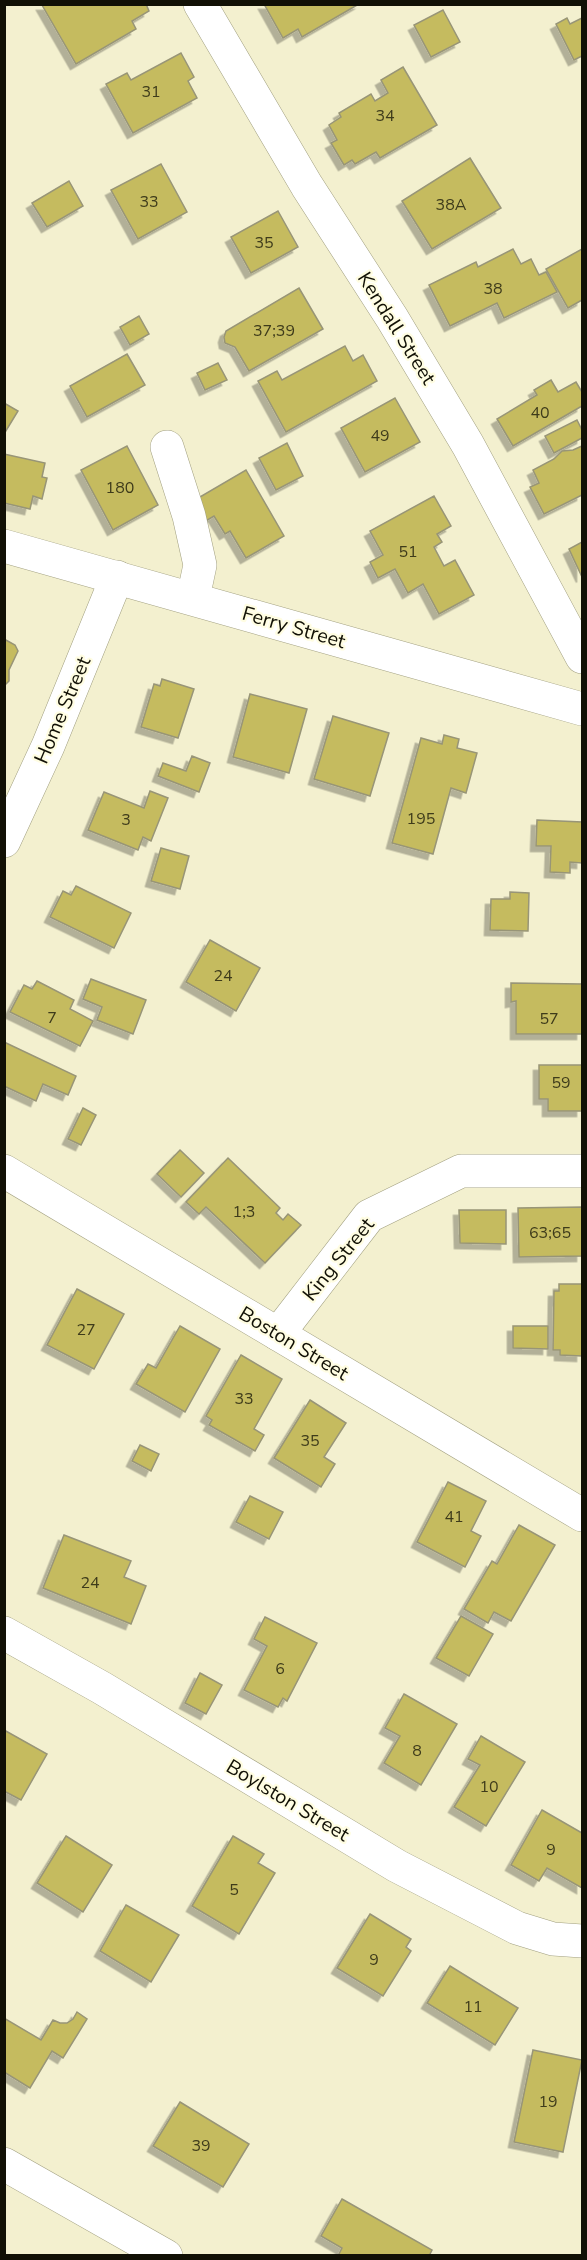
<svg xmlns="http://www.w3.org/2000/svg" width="587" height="2260" font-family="'Nunito Sans',sans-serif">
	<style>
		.building { fill: #c5bb5e; stroke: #989577; stroke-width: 1.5; filter: url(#shadow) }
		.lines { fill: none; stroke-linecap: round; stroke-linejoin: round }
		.minor-casing { stroke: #a2a081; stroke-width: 34 }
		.minor { stroke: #fff; stroke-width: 33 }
		.labels { text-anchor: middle; stroke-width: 4.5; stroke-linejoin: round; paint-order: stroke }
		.number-label { font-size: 16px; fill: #3e3b1b }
		.street-label { font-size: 20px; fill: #111005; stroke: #fffde2 }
	</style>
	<defs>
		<filter id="shadow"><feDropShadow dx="-5.5" dy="5.5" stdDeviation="0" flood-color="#0004"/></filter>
	</defs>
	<rect width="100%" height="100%" fill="#f3f0cf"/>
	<g class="building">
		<polygon points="146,4 149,11 132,21 136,29 76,64 42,5"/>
		<polygon points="264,4 359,4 302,37 298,29 283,38"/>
		<polygon points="443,10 460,42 431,57 414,25"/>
		<polygon points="567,18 570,24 582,18 582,56 574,60 556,24"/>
		<polygon points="181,53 194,77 188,81 197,98 133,133 106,84 127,73 131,80"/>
		<polygon points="403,67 437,125 380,158 376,152 355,164 352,160 344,165 331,143 337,140 329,125 341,117 339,113 371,94 375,101 388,93 381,80"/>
		<polygon points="470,158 501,208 432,249 402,201"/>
		<polygon points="161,164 187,212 138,239 111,190"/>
		<polygon points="69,181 83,206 47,227 32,203"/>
		<polygon points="278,211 298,247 251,273 231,237"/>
		<polygon points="513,249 521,264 531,259 539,275 546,272 557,292 504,318 497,303 450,326 429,285 476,262 478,267"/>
		<polygon points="582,249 582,300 568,308 546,269"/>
		<polygon points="299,288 323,329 249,371 235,347 225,343 224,337 226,331"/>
		<polygon points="139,316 149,334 130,345 120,327"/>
		<polygon points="345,346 353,361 363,355 377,381 286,432 258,381 277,371 282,380"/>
		<polygon points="127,354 145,385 87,417 70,386"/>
		<polygon points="218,363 227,380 205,390 197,373"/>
		<polygon points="551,380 558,392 576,382 582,392 582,406 513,446 497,419 537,395 534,390"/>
		<polygon points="395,398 420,442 365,472 341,428"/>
		<polygon points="4,403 18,411 4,434"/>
		<polygon points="577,420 582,430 582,438 554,453 545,436"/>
		<polygon points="287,443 303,476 276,490 259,458"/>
		<polygon points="127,446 158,505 113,530 81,470"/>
		<polygon points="582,446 582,495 544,514 530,487 539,483 533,470 554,459 562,451 573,450"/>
		<polygon points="4,454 45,463 42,477 47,478 42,499 33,496 30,509 4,503"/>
		<polygon points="246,470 284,536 246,558 230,531 225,534 214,516 204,522 193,501"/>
		<polygon points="434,496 451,526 437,534 442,542 434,547 444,566 455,560 474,595 439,614 423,584 408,593 395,569 378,578 370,562 383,555 370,531"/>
		<polygon points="582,542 582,577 569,549"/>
		<polygon points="4,639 15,645 18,651 9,670 9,681 4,686"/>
		<polygon points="162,679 194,689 178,738 141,727 154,684 160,686"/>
		<polygon points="250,694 307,709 289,773 233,757"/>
		<polygon points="333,716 389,733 370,796 314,779"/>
		<polygon points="444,735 459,739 457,748 477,753 466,793 451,788 433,854 392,843 421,738 442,744"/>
		<polygon points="192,756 210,763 199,792 158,776 163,763 186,771"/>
		<polygon points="150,791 168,798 151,841 143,837 138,850 88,830 104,792 144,808"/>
		<polygon points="537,820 582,822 582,863 570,862 570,873 550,872 551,846 536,846"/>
		<polygon points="161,848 189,856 180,889 151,881"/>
		<polygon points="76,886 131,913 114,948 50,917 63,891 71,895"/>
		<polygon points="510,892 529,893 528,931 490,930 491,899 510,899"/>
		<polygon points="210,940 260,968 236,1011 186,982"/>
		<polygon points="91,979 146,1000 133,1034 97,1020 102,1007 83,999"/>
		<polygon points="37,981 74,1000 70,1009 93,1021 80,1046 10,1012 24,985 32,989"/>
		<polygon points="511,983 582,984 582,1034 516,1034 516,1001 511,1002"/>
		<polygon points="4,1042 76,1076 68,1095 43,1084 36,1101 4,1086"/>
		<polygon points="539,1065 582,1065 582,1111 548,1111 548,1099 539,1099"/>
		<polygon points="83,1108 96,1115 81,1145 68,1139"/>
		<polygon points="180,1150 204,1173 181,1197 157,1174"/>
		<polygon points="228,1158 280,1208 276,1213 283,1220 288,1214 301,1225 265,1263 206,1207 199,1214 186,1202"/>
		<polygon points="582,1207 582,1256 519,1257 518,1208"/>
		<polygon points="459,1210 506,1210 506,1244 460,1243"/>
		<polygon points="559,1284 582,1284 582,1356 560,1355 560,1350 553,1350 554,1291 559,1291"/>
		<polygon points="77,1289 124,1314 94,1369 47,1345"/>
		<polygon points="180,1326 220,1349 185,1412 136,1384 148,1364 156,1368"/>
		<polygon points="513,1326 548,1326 548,1349 513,1348"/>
		<polygon points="241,1355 282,1379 254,1429 264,1435 255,1451 209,1425 212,1420 206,1416"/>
		<polygon points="310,1400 346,1423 324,1457 335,1464 321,1487 274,1458"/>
		<polygon points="140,1445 159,1454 151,1471 132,1461"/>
		<polygon points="448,1482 486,1501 471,1531 481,1536 465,1567 417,1542"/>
		<polygon points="250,1496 283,1512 269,1539 236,1522"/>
		<polygon points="519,1525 555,1545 511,1621 494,1612 488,1623 464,1609 492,1561 497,1564"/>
		<polygon points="64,1535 131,1561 124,1577 146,1586 131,1624 43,1588"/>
		<polygon points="461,1616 493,1634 469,1676 436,1658"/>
		<polygon points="265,1617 317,1643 287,1701 283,1698 278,1707 244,1690 267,1646 254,1639"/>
		<polygon points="200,1673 222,1685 206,1714 185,1703"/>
		<polygon points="404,1694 457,1724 421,1785 384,1763 400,1736 385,1728"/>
		<polygon points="4,1730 47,1754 21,1800 4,1791"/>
		<polygon points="481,1736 525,1762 486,1826 454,1807 480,1765 468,1759"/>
		<polygon points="542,1810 582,1833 582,1888 547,1868 539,1881 511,1865"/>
		<polygon points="66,1836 112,1865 83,1912 37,1883"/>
		<polygon points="233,1836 264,1854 258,1863 275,1873 239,1934 192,1906"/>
		<polygon points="126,1905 179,1935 151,1982 100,1951"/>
		<polygon points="370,1914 411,1939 406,1947 411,1951 383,1996 337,1968"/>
		<polygon points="450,1966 518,2008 495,2045 427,2003"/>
		<polygon points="77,2012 87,2019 63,2058 52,2051 30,2088 4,2072 4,2018 41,2040 53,2020 60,2023 67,2023 73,2019"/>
		<polygon points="533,2050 582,2060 563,2152 514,2142"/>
		<polygon points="180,2102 249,2144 223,2187 153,2146"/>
		<polygon points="342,2199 432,2250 429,2256 338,2256 342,2248 321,2236"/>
	</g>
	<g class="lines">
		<defs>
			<g id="minor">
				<polyline points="200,4 307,186 392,318 468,445 582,657"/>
				<polyline points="167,447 189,516 200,565 193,598"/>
				<polyline points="4,546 582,709"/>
				<polyline points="4,841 48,746 117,577"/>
				<polyline points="4,1171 582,1515"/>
				<polyline points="278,1334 369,1216 461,1171 582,1171"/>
				<polyline points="4,1633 102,1688 397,1866 517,1928 553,1939 582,1941"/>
				<polyline points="4,2164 166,2256"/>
			</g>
		</defs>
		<use href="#minor" class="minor-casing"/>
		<use href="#minor" class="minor"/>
	</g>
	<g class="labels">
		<g class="number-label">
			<text x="151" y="97">31</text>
			<text x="385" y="121">34</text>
			<text x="149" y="207">33</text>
			<text x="451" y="210">38A</text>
			<text x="264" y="248">35</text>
			<text x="493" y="294">38</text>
			<text x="274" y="336">37;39</text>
			<text x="540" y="418">40</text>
			<text x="380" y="441">49</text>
			<text x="120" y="493">180</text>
			<text x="408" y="557">51</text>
			<text x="421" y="824">195</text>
			<text x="126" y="825">3</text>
			<text x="223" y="981">24</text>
			<text x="52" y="1023">7</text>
			<text x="549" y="1024">57</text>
			<text x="561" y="1088">59</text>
			<text x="244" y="1217">1;3</text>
			<text x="550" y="1238">63;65</text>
			<text x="86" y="1335">27</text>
			<text x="244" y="1404">33</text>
			<text x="310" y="1446">35</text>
			<text x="454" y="1522">41</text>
			<text x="90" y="1588">24</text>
			<text x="280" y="1674">6</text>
			<text x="417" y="1756">8</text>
			<text x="489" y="1792">10</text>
			<text x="551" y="1855">9</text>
			<text x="234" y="1895">5</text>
			<text x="374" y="1965">9</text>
			<text x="473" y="2012">11</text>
			<text x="548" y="2107">19</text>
			<text x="201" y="2151">39</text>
		</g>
		<g class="street-label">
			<text transform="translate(397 328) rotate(58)" y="7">Kendall Street</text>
			<text transform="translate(294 627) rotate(16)" y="7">Ferry Street</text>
			<text transform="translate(62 710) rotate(-67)" y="7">Home Street</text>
			<text transform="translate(338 1259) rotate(-51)" y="7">King Street</text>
			<text transform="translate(294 1343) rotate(31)" y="7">Boston Street</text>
			<text transform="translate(288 1800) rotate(31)" y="7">Boylston Street</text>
		</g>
	</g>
	<rect width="587" height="2260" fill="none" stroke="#111005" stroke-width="12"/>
</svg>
